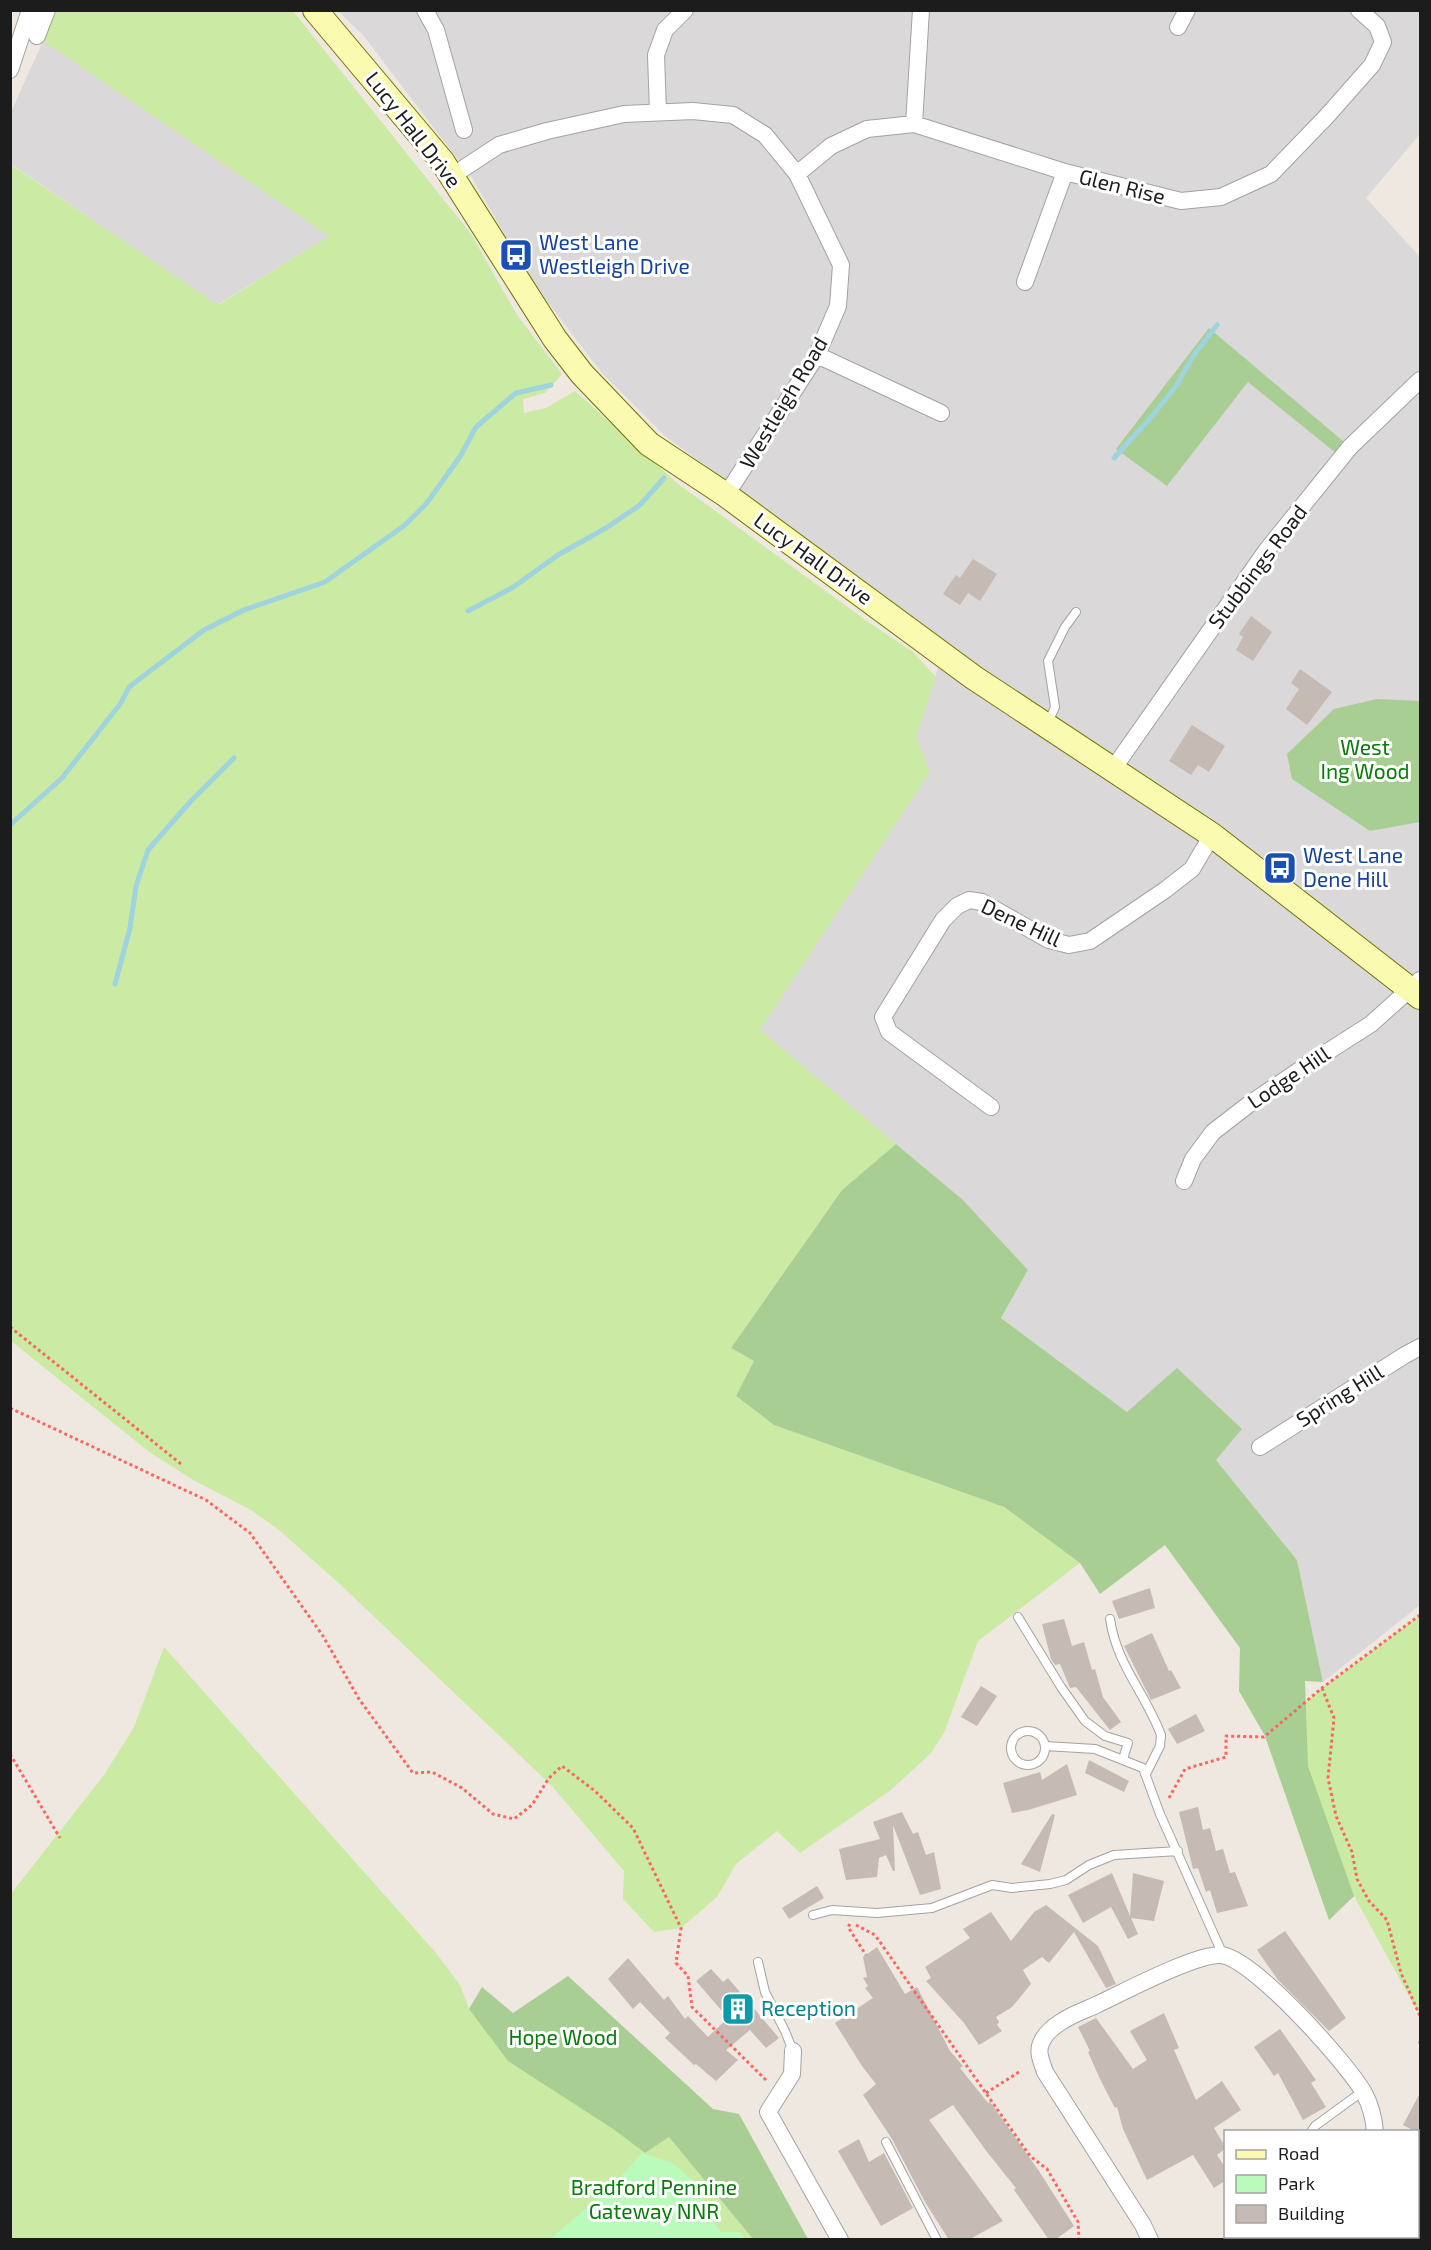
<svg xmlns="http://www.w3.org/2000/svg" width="1431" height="2250" viewBox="0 0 1431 2250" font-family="'Exo 2',sans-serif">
  <rect width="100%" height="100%" fill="#eee8e1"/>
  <!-- residential -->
  <path fill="#dad8d8" d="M338,11H1420V134L1366,198L1420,257V1605L1323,1682L1297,1560L1216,1460L1241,1429L1127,1412L1001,1318L1028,1270L963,1200L760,1030L930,772L916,737L946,643L665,436L602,373L533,283L472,178L363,35Z
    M43,41L329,236L217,305L11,164V112Z"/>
  <!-- grass -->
  <path fill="#cbeaa4" d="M53,11H293L471,234L517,315L562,374L545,393L523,399L524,413L546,408L575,391L677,483L871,624L913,652L936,677L916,737L930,772L760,1030L896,1144L842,1190L731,1348L754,1361L736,1396L774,1425L1004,1507L1080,1563L978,1641L944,1733L931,1753L891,1790L800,1853L777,1831L736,1864L717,1897L681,1928L654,1932L623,1899L624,1871L552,1786L343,1587L279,1530L251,1510L193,1480L148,1451L11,1341L10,164L218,305L329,236L43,41Z
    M1420,1615V2016L1354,1896L1329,1920L1265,1736L1322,1688Z
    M164,1647L436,1953L460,1985L469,2009L613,2129L645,2153L669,2137L753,2239H11L10,1895L104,1775L134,1727Z"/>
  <!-- forest -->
  <path fill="#a9ce94" d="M1209,328L1350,447L1342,458L1248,382L1167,486L1116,449Z
    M1377,699L1420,701V822L1370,831L1292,779L1287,754L1334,709Z
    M896,1144L963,1200L1028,1270L1001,1318L1127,1412L1177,1368L1242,1429L1216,1460L1297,1560L1323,1682L1305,1681L1308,1766L1354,1896L1329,1920L1265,1736L1239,1691L1240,1648L1165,1545L1100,1594L1080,1563L1004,1507L774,1425L736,1396L754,1361L731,1348L842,1190Z
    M568,1976L713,2109L739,2114L808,2239H753L669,2137L645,2153L613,2129L508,2061L469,2009L482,1987L513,2013Z"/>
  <!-- park -->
  <path fill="#bafbbb" d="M642,2153L672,2163L707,2192L700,2204L721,2232H740L745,2239H550L608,2190Z"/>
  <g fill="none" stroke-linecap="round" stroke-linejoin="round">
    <!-- stream -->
    <path stroke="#9fd3dd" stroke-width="5" d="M1114,458L1153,415L1176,386L1194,355L1217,325
      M468,611L512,588L558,555L606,528L640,505L664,478
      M10,825L62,778L121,703L129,687L204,630L244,610L325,582L405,525L426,504L442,482L461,455L476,427L516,393L551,385
      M115,984L130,928L136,886L148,850L191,801L234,758"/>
  </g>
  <!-- building -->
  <path fill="#c5bab4" d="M973,559L997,574L980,601L968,593L960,605L943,594L956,575L960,578Z
    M1251,616L1272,632L1253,661L1236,650L1243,637L1239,634Z
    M1300,669L1332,692L1307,725L1286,709L1299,689L1291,683Z
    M1192,725L1225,746L1209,772L1198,765L1191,775L1169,761Z
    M1150,1588L1155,1608L1119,1619L1112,1601Z
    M1064,1619L1072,1646L1084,1642L1092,1670L1095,1669L1103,1697L1121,1722L1110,1730L1076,1687L1070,1688L1060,1664L1055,1665L1051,1659L1042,1624Z
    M1152,1633L1169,1671L1171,1670L1181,1688L1151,1700L1124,1646Z
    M981,1686L997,1696L977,1726L961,1717Z
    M1196,1714L1205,1731L1177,1744L1168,1729Z
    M1089,1760L1129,1781L1124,1792L1085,1773Z
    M1067,1764L1077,1795L1028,1810L1012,1813L1003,1783L1040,1772L1042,1780Z
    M1198,1807L1203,1830L1210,1828L1216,1851L1223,1849L1230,1873L1235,1872L1248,1906L1217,1913L1210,1890L1206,1892L1198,1868L1193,1869L1179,1812Z
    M902,1812L913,1834L918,1832L926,1855L934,1852L941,1889L920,1895L893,1825L895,1871H893L886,1855L879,1858L877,1877L846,1880L839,1849L880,1839L873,1822Z
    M1052,1814L1055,1815L1040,1872L1021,1864Z
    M1112,1873L1130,1916L1133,1873L1164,1881L1154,1921L1131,1918L1138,1934L1128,1939L1111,1907L1083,1923L1068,1895Z
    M817,1886L824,1898L789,1919L782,1908Z
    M1046,1905L1098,1946L1116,1984L1106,1988L1074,1932L1049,1963L1042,1957L1023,1970L1031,1984L1012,2007L996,2017L999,2022L997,2025L1002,2031L979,2045L964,2023L926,1981L931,1978L925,1967L970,1938L963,1929L991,1912L1011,1941L1034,1912Z
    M1285,1931L1346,2018L1329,2031L1278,1980L1257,1950Z
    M877,1947L905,1994L917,1987L950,2051L963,2066L960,2068L988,2103L990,2102L1039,2171L1074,2226L1055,2240H1049L1045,2234L1014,2190L1016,2188L987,2152L953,2105L929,2120L1003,2221L968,2240H949L925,2202L892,2139L863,2095L876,2084L862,2066L835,2023L873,1998L865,1988L868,1986L863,1978L867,1977L863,1957Z
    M628,1958L664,2000L668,1996L685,2019L688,2016L708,2037L728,2018L696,1981L711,1969L723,1982L728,1978L779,2038L766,2048L750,2030L726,2050L738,2060L716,2081L696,2064L694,2065L665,2038L670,2033L640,2002L633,2009L608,1979Z
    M1164,2013L1179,2048L1174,2050L1196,2100L1222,2081L1241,2110L1214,2128L1226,2148L1217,2155L1226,2169V2180L1214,2188L1193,2155L1147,2180L1123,2129L1117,2107L1115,2108L1100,2079L1088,2052L1090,2051L1078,2027L1096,2018L1133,2069L1147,2060L1130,2031Z
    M1280,2029L1316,2080L1311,2083L1326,2107L1303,2120L1278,2073L1274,2076L1254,2047Z
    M1420,2093V2134L1403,2125Z
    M859,2139L869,2162L884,2153L913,2208L881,2226L838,2151Z"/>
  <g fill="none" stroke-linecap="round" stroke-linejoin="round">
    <!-- lane casing -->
    <g stroke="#a3a3a3" stroke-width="10">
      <path id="lane" d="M1048,723L1055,707L1048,661L1065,627L1076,612
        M1018,1617L1061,1687L1085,1721L1105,1736L1128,1743L1123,1759
        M1110,1619C1117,1666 1145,1692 1161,1735L1160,1746L1146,1774
        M1011 1748a17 17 0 1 1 34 0a17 17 0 1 1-34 0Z
        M1045,1746L1095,1749L1143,1768L1160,1814L1223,1955
        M813,1915L832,1910L877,1913L932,1908L992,1885L1012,1888L1050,1884L1066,1880L1089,1865L1114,1855L1178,1851
        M758,1962L765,1992L785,2031L793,2051
        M1311,2132L1315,2126L1363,2091
        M886,2142L937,2240"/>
    </g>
    <!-- street casing -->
    <g stroke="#a3a3a3" stroke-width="18">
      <path id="street" d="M425,10L436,30L464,130
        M1178,27L1187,10
        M37,36L47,10
        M10,70L30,10
        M658,112L656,55L665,30L685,10
        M914,124L921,10
        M797,174L831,146L867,129L914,124L1065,172L1181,201L1221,197L1271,174L1327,116L1372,65L1383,42L1377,26L1359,10
        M452,176L499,145L547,131L624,114L693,111L733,115L765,135L797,174L841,265L838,306L817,355L726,495
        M1025,282L1065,172
        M817,355L941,413
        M1113,769L1266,551L1350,447L1420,380
        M991,1107L889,1032L883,1017L943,920L957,906L969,900L982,902L1049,940L1069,945L1090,941L1165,890L1192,869L1212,835
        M1184,1181L1193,1159L1213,1132L1248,1105L1310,1063L1371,1024L1420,980
        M1260,1447L1405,1355L1420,1347
        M793,2051L792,2074L768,2112L840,2240
        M1150,2240L1143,2225L1045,2072C1042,2062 1036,2052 1042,2041C1045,2034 1054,2026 1061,2022C1072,2014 1086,2010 1098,2004C1124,1992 1195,1954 1221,1955C1253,1958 1347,2063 1364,2093C1371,2106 1374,2117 1375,2132
        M1381,2240V2236"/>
    </g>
    <!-- secondary casing -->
    <g stroke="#6f7302" stroke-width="26">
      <path id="secondary" d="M315,10L442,161L555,339L582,374L649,444L726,495L973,677L1212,835L1420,997"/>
    </g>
    <!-- path -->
    <path stroke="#fe6761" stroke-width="3" stroke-dasharray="3 3" stroke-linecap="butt" d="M10,1327L181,1464
      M10,1408L206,1500L250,1533L323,1636L359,1699L413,1773L432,1772L462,1788L493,1814L514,1819L532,1805L549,1778L562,1766L595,1791L633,1828L681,1928L676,1963L688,1976L692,2007L768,2082
      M1322,1688L1334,1718L1328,1778L1336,1816L1352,1852L1357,1879L1369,1901L1387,1920L1401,1973L1420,2016
      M10,1754L60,1838
      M1169,1798L1185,1769L1226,1757V1736L1264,1737L1322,1688L1420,1615
      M850,1924L848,1927L866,1955
      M856,1925L875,1935L1030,2156L1047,2169L1078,2222L1079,2240
      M1420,2041V2046
      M986,2093L1019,2072"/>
    <!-- lane -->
    <use href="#lane" stroke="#fff" stroke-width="8"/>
    <!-- street -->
    <use href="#street" stroke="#fff" stroke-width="16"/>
    <!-- secondary -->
    <use href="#secondary" stroke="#fbfab1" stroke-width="24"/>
  </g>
  <!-- icons -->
  <defs>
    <g id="bus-square" transform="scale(1.725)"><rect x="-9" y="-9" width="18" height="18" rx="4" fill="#1a4fb4" stroke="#fff"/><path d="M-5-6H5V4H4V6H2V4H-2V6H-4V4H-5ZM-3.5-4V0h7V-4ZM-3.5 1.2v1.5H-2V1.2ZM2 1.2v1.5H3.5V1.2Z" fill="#fff"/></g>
    <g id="building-square" transform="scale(1.725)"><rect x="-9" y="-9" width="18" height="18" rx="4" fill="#0f9aa8" stroke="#fff"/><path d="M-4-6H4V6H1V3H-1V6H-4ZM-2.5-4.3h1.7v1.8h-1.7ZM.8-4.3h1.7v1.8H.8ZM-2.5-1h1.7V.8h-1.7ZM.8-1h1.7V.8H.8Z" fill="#fff"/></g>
  </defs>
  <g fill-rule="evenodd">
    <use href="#bus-square" x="516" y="255"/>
    <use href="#bus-square" x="1280" y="868"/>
    <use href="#building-square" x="738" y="2009"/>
  </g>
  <g text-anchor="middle" stroke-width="6" stroke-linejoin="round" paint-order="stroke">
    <!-- street labels -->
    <g font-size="21" fill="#1c1c1c" stroke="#fff">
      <text transform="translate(413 130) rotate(52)" y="7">Lucy Hall Drive</text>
      <text transform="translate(1122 187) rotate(14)" y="7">Glen Rise</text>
      <text transform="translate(784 403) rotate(-59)" y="7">Westleigh Road</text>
      <text transform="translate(813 559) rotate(36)" y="7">Lucy Hall Drive</text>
      <text transform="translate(1258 567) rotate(-53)" y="7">Stubbings Road</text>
      <text transform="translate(1021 923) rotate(25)" y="7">Dene Hill</text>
      <text transform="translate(1289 1078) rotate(-34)" y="7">Lodge Hill</text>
      <text transform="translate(1340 1396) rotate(-32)" y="7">Spring Hill</text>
    </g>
    <!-- transit labels -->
    <g font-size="21" fill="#164399" stroke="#fff" text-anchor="start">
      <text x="539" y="250">West Lane<tspan x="539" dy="24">Westleigh Drive</tspan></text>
      <text x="1303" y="863">West Lane<tspan x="1303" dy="24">Dene Hill</tspan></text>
    </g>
    <!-- park labels -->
    <g font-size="21" fill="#087b0a" stroke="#fff">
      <text x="1365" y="755">West<tspan x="1365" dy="24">Ing Wood</tspan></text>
      <text x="563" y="2045">Hope Wood</text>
      <text x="654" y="2195">Bradford Pennine<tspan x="654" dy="24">Gateway NNR</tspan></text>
    </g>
    <!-- culture labels -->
    <g font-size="21" fill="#0d838f" stroke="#fff" text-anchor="start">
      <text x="761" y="2016">Reception</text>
    </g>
  </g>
  <!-- border -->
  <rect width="1431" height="2250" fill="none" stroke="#1c1c1c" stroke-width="24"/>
  <!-- legend -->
  <rect x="1224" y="2130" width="195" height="108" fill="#ffffff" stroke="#a4a4a4" stroke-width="1.5"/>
  <rect x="1236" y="2150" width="30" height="9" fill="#fbfab1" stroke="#a4a4a4" stroke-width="1.5"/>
  <text x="1278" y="2160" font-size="18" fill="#1c1c1c">Road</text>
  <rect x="1236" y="2175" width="30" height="18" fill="#bafbbb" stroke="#a4a4a4" stroke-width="1.5"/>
  <text x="1278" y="2190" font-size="18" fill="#1c1c1c">Park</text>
  <rect x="1236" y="2205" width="30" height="18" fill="#c5bab4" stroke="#a4a4a4" stroke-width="1.5"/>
  <text x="1278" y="2220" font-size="18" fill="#1c1c1c">Building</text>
</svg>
